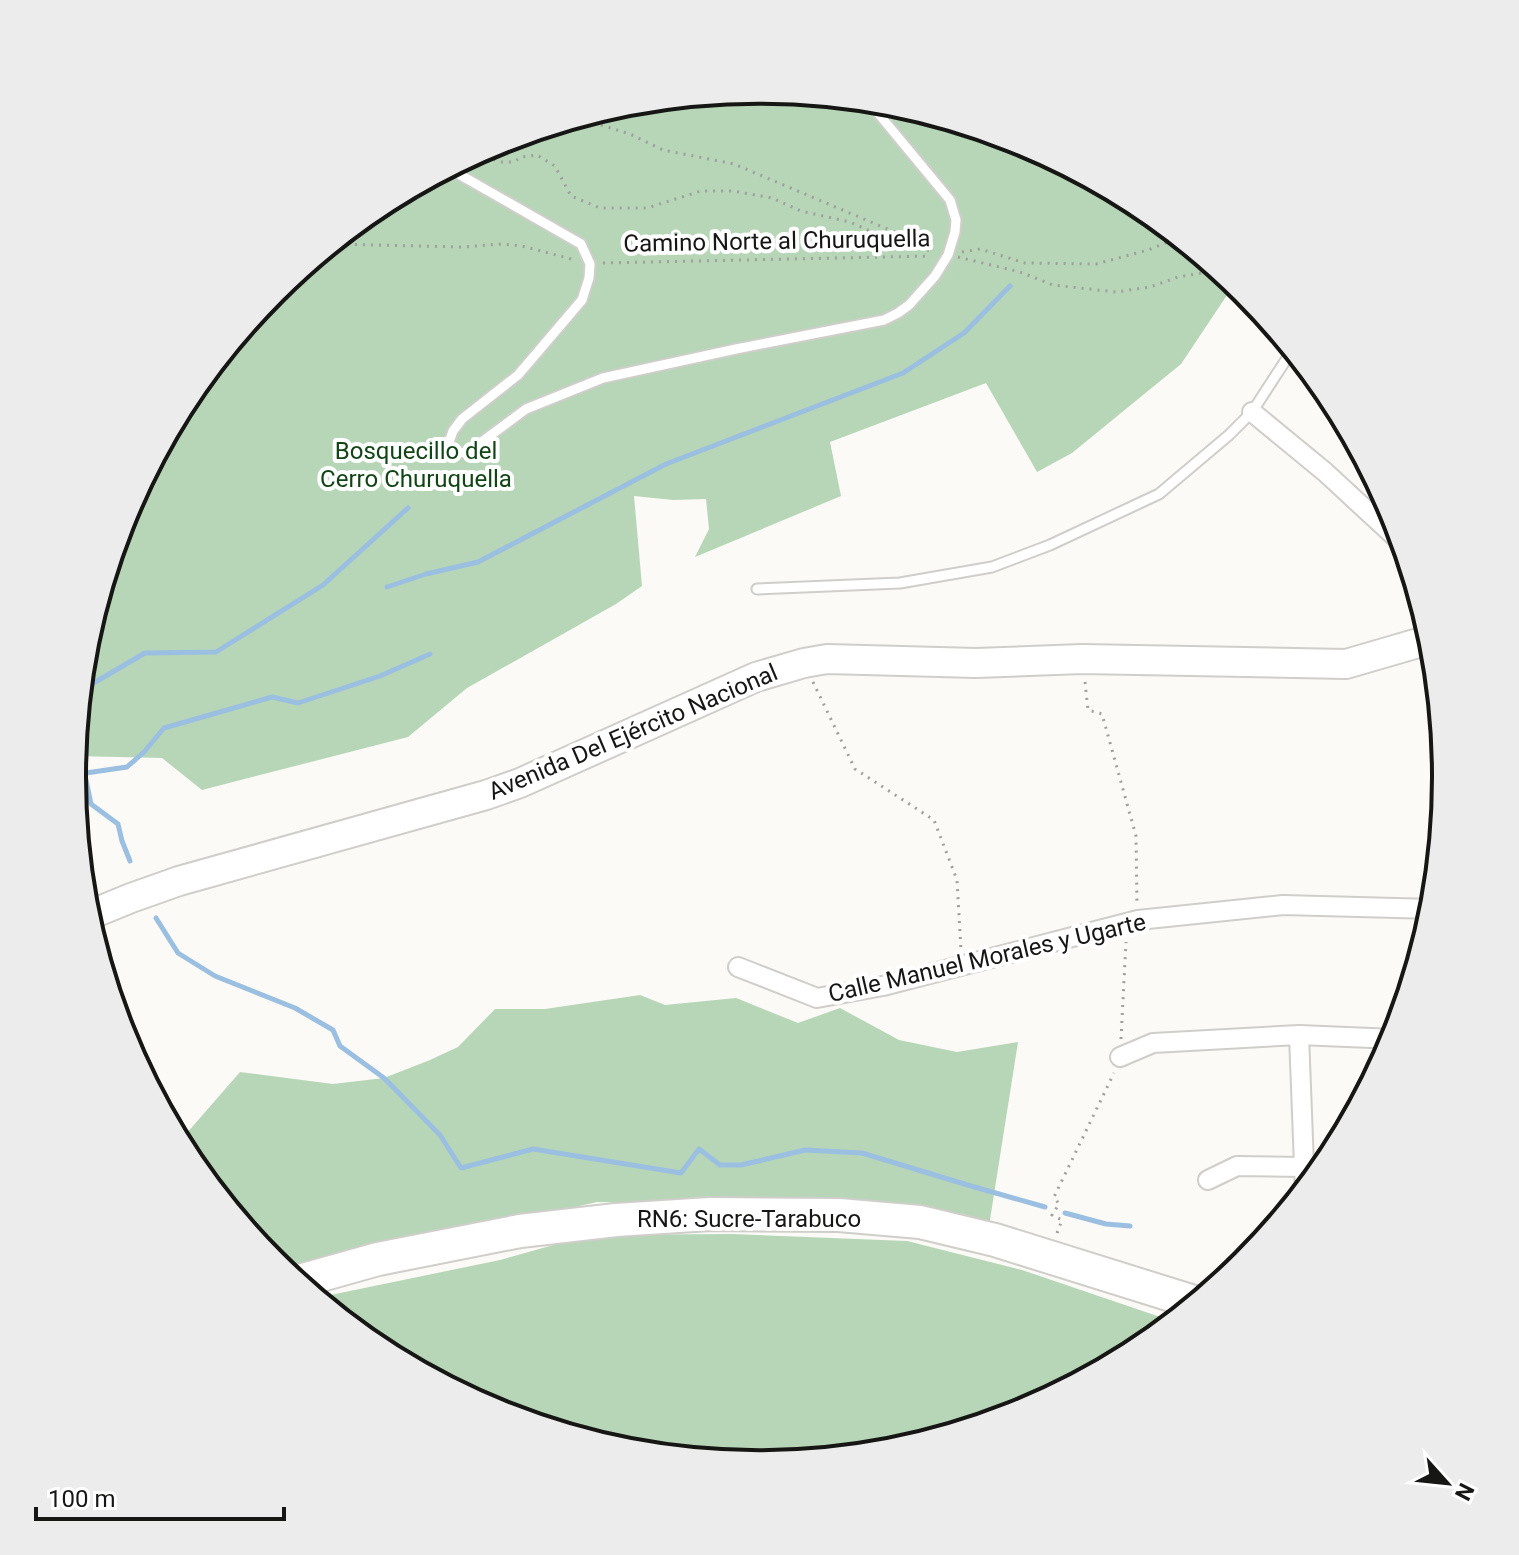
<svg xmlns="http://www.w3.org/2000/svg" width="1519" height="1555" viewBox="0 0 1519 1555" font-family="Roboto,sans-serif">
  <rect width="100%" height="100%" fill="#fbfaf6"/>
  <!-- green -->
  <path fill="#b7d6b7" d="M760,90L894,103L1023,143L1142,206L1235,283L1181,364L1072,453L1037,472L986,383L830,442L841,496L695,557L709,529L706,499L673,500L634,496L642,586L616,604L467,688L408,737L202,790L162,758L74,756L85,643L125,514L188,395L274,291L378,206L497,142L626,103Z
    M640,995L665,1005L736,998L798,1023L840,1008L899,1040L957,1052L1018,1042L989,1226L725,1204L597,1202L285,1273L273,1263L188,1159L179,1142L240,1072L333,1084L384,1078L430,1060L458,1047L495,1009H545Z
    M732,1234L907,1241L1022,1270L1175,1322L1141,1349L1022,1413L893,1452L759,1465L625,1452L496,1412L377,1349L316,1298L500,1260L589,1235Z"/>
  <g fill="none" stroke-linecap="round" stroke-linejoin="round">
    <!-- stream -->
    <path stroke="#9bbfe1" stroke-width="5" d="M387,587L426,574L478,562L666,464L903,373L964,333L1010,286
      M80,691L145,653L216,652L323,585L408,508
      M76,732L91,804L118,824L122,841L130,861
      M86,773L127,767L144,752L164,728L272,697L298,703L380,676L430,654
      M156,918L178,953L215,976L295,1008L333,1030L340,1046L384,1078L440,1135L461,1168L533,1149L681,1173L699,1149L720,1165H741L805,1150L862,1153L971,1186L1045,1207
      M1065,1213L1106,1224L1130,1226"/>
    <!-- lane casing -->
    <g stroke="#cfceca" stroke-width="13">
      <path id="lane" d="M448,168L581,244L590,264L589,278L582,300L518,375L462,419L453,431L448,445L453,453L468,452L526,409L603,378L736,349L884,320L898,313L909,305L935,276L948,255L955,232L956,220L950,200L868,101
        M757,589L900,583L992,567L1050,545L1159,494L1229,435L1252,412L1293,349"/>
    </g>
    <!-- street casing -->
    <g stroke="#cfceca" stroke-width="22">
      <path id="street" d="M1252,412L1325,472L1404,545
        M738,967L817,998L883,986L1138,920L1283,905L1434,909
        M1299,1035L1305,1192
        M1120,1057L1153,1043L1299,1035L1395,1039
        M1208,1180L1237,1166L1303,1167"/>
    </g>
    <!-- primary casing -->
    <g stroke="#cfceca" stroke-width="32">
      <path id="primary" d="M87,916L131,898L179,881L486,795L520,783L756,677L804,663L827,659L976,663L1082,659L1346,664L1432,639"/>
    </g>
    <!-- highway casing -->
    <g stroke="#cfceca" stroke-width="36">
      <path id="highway" d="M296,1282L378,1259L520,1231L616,1220L710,1214L839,1215L920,1222L995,1240L1197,1303"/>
    </g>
    <!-- path -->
    <path stroke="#9f9f9c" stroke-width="3" stroke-dasharray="2 6" stroke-linecap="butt" d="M578,118L630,134L663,150L734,164L937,250
      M480,151L498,162H514L521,157L537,155L555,166L571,196L600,208H647L701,191H733L772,198L801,211L850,222L895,242L935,252
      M331,244L463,247L501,244L522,246L575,260
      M962,252L980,249L1025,263L1096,264L1148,250L1180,237
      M958,257L1020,272L1053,285L1116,292L1150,287L1178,277L1219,270
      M603,263L931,256
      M813,682L855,769L934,820L957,880L961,950
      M1085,682L1088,710L1102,714L1136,836L1137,904
      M1121,1039L1126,942
      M1057,1233L1062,1220L1052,1215L1059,1204L1054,1197L1114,1073"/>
    <!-- lane -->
    <use href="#lane" stroke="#fff" stroke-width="9"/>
    <!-- street -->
    <use href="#street" stroke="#fff" stroke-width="18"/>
    <!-- primary -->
    <use href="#primary" stroke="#fff" stroke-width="28"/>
    <!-- highway -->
    <use href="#highway" stroke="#fff" stroke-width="32"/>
  </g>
  <g text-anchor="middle" stroke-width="8" stroke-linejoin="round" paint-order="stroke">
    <!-- street labels -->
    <g font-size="24" fill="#161615" stroke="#fff">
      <text transform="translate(777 241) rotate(-1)" y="8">Camino Norte al Churuquella</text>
      <text transform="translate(633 732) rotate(-23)" y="8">Avenida Del Ejército Nacional</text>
      <text transform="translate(987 958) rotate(-13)" y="8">Calle Manuel Morales y Ugarte</text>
      <text x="749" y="1227">RN6: Sucre-Tarabuco</text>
    </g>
    <!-- park labels -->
    <g font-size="24" fill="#124516" stroke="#fff">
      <text x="416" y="459">Bosquecillo del<tspan x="416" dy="28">Cerro Churuquella</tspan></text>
    </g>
  </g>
  <!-- crop -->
  <path d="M0 0H1519V1555H0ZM86 777a673 673 0 1 1 1346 0a673 673 0 1 1-1346 0Z" fill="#ececec" fill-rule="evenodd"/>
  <path fill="none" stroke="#161615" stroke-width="4" d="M86 777a673 673 0 1 1 1346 0a673 673 0 1 1-1346 0Z"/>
  <!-- north arrow -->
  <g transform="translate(1447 1483) rotate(117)" stroke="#ffffff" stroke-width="6" paint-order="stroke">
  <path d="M0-6L14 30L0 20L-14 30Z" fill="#161615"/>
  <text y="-12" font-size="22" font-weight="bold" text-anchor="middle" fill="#161615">N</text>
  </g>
  <!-- scale -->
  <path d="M36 1507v12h248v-12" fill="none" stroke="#161615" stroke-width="4"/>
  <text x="48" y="1507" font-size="24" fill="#161615" stroke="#ffffff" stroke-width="6" paint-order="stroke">100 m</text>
</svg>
